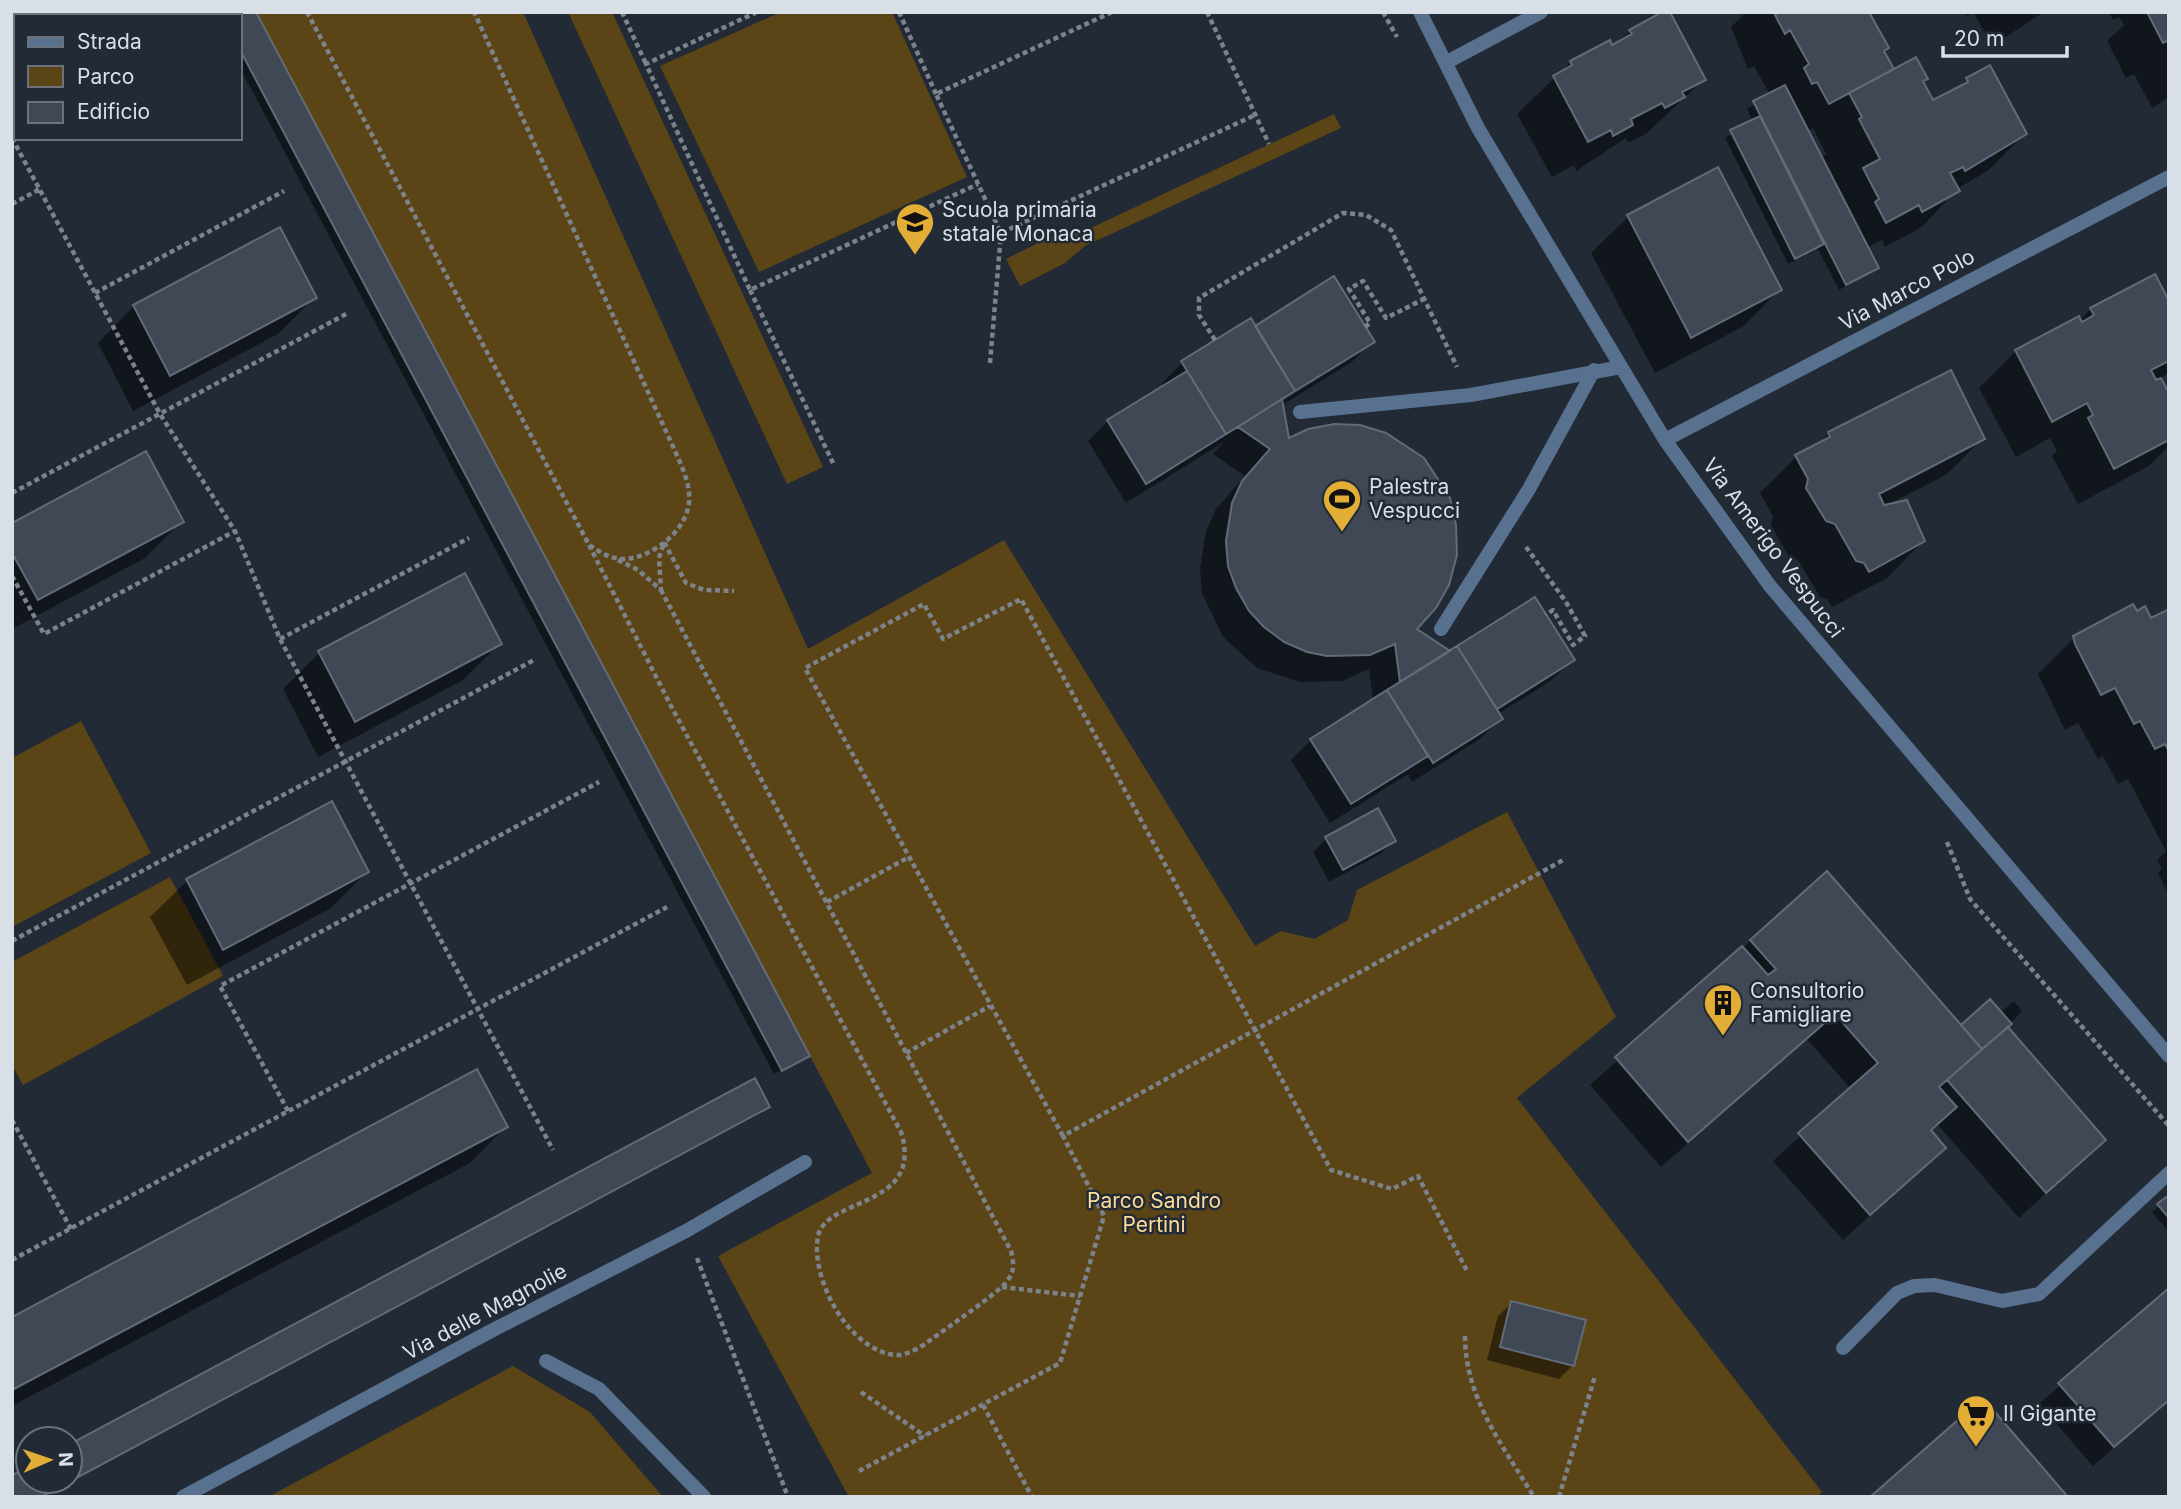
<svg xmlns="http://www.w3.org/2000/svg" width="2181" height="1509" viewBox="0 0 2181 1509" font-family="Inter,sans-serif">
  <rect width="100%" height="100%" fill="#212a35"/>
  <!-- green -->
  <path fill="#5b4516" d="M256,12H523L808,649L1004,540L1255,946L1281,931L1314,939L1348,920L1357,890L1507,812L1616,1017L1517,1098L1822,1492L1817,1497H849L718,1256L872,1173Z
    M568,12H612L823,467L787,484Z
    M781,12H892L967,177L759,272L660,66Z
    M1334,114L1341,128L1085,246L1065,263L1020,286L1006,259L1052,236L1080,233Z
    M81,721L151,853L12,927V758Z
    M170,877L223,976L23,1085L12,1065V962Z
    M513,1366L590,1412L663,1497H268Z"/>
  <!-- shadow -->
  <path fill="#0007" fill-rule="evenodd" d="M12,12H44L37,16H16V27L12,29Z
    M210,12H254L808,1056L803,1061V1058L774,1074L240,68V16H212Z
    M1746,12H1862L1894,71L1926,78L1922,82L1933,103L1956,90L1967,79L2025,133L1989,170L1957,189L1922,227L1885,247L1882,240L1867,248L1877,268L1839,290L1818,249L1788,264L1725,138L1753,121L1747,109L1770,95L1754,66L1748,69L1731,27ZM1813,128L1826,154L1821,159L1807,131Z
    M1964,12H2044L1992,46L1974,13L1966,16Z
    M2109,12H2169V97L2152,108L2134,74L2126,78L2107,41L2124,25L2119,17L2113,20Z
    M1630,31L1704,79L1646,134L1628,143L1626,138L1576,171L1574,165L1552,177L1517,114L1571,62L1611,47Z
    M1717,169L1780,289L1744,326L1655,373L1591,253L1628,217Z
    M315,297L278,334L133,411L98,343L134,306Z
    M2169,305V371L2160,380L2169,397V446L2149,466L2078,504L2052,456L2057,451L2050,438L2016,457L1979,388L2016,351L2079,321L2091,309Z
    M1250,321L1254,328L1372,341L1352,362L1282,405L1287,440L1422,459L1438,479L1448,498L1414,629L1450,653L1534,600L1572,660L1552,680L1498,714L1500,719L1480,739L1412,782L1408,774L1330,823L1291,760L1311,740L1373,701L1369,669L1342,681L1300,682L1257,668L1223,637L1202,593L1200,569L1206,531L1216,509L1245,476L1213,454L1224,442L1126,503L1088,441L1108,421L1164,387L1162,383L1182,363ZM1356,351L1358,354L1281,402V398Z
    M1829,433L1982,439L1946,475L1889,504L1923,541L1887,578L1832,607L1827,599L1820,597L1798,560L1789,557L1771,525L1773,516L1760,493L1796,457L1817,446Z
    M181,522L145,558L12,629V525Z
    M2169,611V895L2158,873L2162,869L2157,860L2166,851L2128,779L2118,784L2103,756L2098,759L2078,723L2065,730L2038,674L2074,638L2136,613L2151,621Z
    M500,643L463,680L318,757L283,689L319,653Z
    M332,803L367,872L331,908L187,985L150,917L187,881Z
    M1327,838L1394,841L1380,854L1329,882L1313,852Z
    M1751,941L1961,1027L2000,1013L2014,1001L2022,1011L2006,1028L2104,1140L2019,1218L1938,1125L1930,1132L1944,1148L1843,1240L1773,1161L1851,1089L1807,1039L1661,1167L1590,1085Z
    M768,1107L761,1113L43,1497H12L28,1469V1481H70V1446Z
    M506,1126L470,1163L12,1406V1319Z
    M2169,1197V1232L2152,1212Z
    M2169,1290V1400L2093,1466L2039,1404Z
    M1512,1303L1573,1365L1559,1379L1487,1360L1498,1316Z"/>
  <!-- building -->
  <path fill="#3f4854" stroke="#616c78" stroke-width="2" d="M220,12H256L810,1056L782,1071L240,50V16H222Z
    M1662,12H1670L1706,80L1682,92L1685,97L1665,108L1662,103L1631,119L1633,125L1613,136L1611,130L1588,142L1553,76L1572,65L1570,61L1610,40L1612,45L1632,34L1629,30Z
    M1778,12H1869L1889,48L1884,51L1894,69L1829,104L1817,82L1812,84L1804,68L1809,64L1790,30L1785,34L1775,15Z
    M2147,12H2169V40L2163,43Z
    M1916,57L1928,79L1923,81L1933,100L1968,82L1966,78L1990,65L2027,134L1965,171L1963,167L1950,173L1960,191L1922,212L1919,205L1886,223L1875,202L1879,199L1863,168L1880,159L1859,119L1862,117L1849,93Z
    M1785,85L1879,268L1846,285L1753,101Z
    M1760,116L1824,244L1795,259L1730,130Z
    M1718,167L1782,290L1691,338L1627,215Z
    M280,227L317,298L170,376L133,305Z
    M2155,274L2169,301V361L2151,370L2156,380L2161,378L2169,393V440L2114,469L2088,418L2093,415L2087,403L2052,422L2015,350L2079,316L2082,322L2094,315L2090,308Z
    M1334,276L1375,342L1295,391L1255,326Z
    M1251,318L1295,391L1226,434L1181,361Z
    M1951,370L1985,439L1879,494L1884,505L1907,500L1925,541L1869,572L1864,563L1856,561L1835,524L1826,521L1806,488L1808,479L1795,455L1830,437L1828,432Z
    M1187,371L1226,434L1146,484L1107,420Z
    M1282,399L1289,438L1308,429L1334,424L1360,425L1386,433L1424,458L1450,498L1456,525L1457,555L1449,585L1436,608L1417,629L1450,651L1400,682L1395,644L1370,655L1327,656L1307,652L1284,642L1264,627L1249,611L1236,588L1228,566L1226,541L1232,503L1242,481L1270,449L1238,427Z
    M146,451L184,522L38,600L12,553V523Z
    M465,573L502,644L355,722L318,651Z
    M1535,597L1575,660L1497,709L1457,646Z
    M2133,604L2137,611L2145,606L2151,618L2169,609V751L2165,744L2155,749L2140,721L2134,724L2115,688L2101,695L2075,644L2073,636Z
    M1457,646L1503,719L1433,763L1387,690Z
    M1387,690L1428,756L1351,804L1310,739Z
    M332,801L369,872L223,950L186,879Z
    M1378,808L1396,841L1343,870L1325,837Z
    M1827,871L1982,1049L1939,1087L1957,1107L1931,1130L1946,1148L1870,1215L1798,1133L1878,1063L1835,1014L1688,1142L1615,1057L1742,946L1768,975L1776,969L1750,940Z
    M1990,999L2012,1024L1982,1049L1961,1025Z
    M2008,1027L2106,1140L2046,1193L1947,1080Z
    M477,1069L508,1127L12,1390V1317Z
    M755,1078L770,1107L41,1497H12V1475L28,1467V1481H70V1444Z
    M2169,1195V1218L2157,1204Z
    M2169,1288V1400L2114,1447L2058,1383Z
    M1511,1301L1586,1320L1574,1366L1500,1347Z
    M1983,1398L2068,1497H1870Z"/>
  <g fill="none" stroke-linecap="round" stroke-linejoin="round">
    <!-- path -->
    <path stroke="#7c838c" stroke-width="4.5" stroke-dasharray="5 3.5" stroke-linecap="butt" d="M307,12L589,545C600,552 610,559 624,559C652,558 686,531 689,503C691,485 682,467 675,451L474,12
      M622,12L646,64
      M757,12L646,64L750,290L978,184
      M899,12L936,94
      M1112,12L936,94L1001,233L1255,115
      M1207,12L1269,144
      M1383,12L1397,37
      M69,16L75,12
      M12,46L16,44
      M12,138L160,414L235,531L280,639L553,1150
      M12,204L40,189
      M750,290L833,463
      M95,293L284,191
      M1365,327L1370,323L1349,289L1363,281L1386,318L1424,299
      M1215,340L1199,315V298L1343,213L1366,215L1391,230L1457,367
      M990,363L1001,233
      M12,493L348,313
      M589,545L671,706L901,1132C925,1208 826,1197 818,1236C810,1279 849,1351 896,1355C906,1356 921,1347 929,1341C954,1323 979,1306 1002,1287C1014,1274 1015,1268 1011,1251L661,590
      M1526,547L1566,602L1585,636L1573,645L1553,610L1546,615
      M618,560L638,570L661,590L659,558L664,542L686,583L704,590L734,591
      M12,576L44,634L235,531
      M280,639L469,538
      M1947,842L1970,899L2169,1126
      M827,902L909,857
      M12,941L534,660
      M906,1053L990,1006
      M288,1111L220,986L599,782
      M12,1120L71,1229
      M1063,1136L805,668L924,604L943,639L1021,599L1331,1170L1392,1189L1418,1176L1467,1271
      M697,1258L788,1497
      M12,1260L667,907
      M1002,1287L1080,1296
      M1465,1336C1465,1398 1503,1446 1534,1497
      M861,1392L925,1436
      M983,1405L1032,1497
      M859,1471L1060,1363L1104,1216L1063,1136L1565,859
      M1559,1497L1595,1376"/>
    <!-- service -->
    <path stroke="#58718e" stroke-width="14" d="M1300,412L1471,395L1621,367
      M1441,629L1529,489L1594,370
      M1843,1348L1897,1293L1914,1286L1935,1285L2002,1301L2039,1294L2169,1173
      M183,1497L491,1331L686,1231L805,1162"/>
    <!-- pedestrian -->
    <path stroke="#58718e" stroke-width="14" d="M546,1361L599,1389L704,1497"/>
    <!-- minor -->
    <path stroke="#58718e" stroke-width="14" d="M1420,12L1478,128L1665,440L1770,586L2169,1056
      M1447,62L1541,12
      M1665,440L2169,177"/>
  </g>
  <!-- icons -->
  <defs>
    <g id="school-pin" transform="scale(2.0125)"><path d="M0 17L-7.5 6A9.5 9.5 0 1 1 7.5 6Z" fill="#e3ae35" stroke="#212a35"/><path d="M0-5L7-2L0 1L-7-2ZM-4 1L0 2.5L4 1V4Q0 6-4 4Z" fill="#111"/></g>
    <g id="stadium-pin" transform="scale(2.0125)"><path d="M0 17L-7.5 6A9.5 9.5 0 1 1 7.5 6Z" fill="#e3ae35" stroke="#212a35"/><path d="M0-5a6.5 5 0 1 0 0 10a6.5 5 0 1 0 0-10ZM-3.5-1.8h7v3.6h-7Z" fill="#111"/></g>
    <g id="building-pin" transform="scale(2.0125)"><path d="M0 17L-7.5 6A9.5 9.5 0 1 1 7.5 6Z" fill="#e3ae35" stroke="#212a35"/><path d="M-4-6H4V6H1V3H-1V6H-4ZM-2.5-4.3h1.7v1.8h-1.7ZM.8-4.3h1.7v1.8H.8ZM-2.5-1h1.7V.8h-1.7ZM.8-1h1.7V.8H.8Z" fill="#111"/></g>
    <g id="supermarket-pin" transform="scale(2.0125)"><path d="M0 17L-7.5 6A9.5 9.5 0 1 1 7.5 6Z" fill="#e3ae35" stroke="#212a35"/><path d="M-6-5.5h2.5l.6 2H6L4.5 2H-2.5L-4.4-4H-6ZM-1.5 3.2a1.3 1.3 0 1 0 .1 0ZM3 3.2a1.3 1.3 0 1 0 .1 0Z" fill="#111"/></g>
  </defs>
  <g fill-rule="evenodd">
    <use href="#school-pin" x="915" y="222"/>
    <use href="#stadium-pin" x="1342" y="499"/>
    <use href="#building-pin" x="1723" y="1003"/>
    <use href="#supermarket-pin" x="1976" y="1414"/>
  </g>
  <g text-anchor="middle" stroke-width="5" stroke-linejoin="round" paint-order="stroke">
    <!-- poi labels -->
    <g font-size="21" fill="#d9dfe6" stroke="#212a35" text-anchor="start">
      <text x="942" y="217">Scuola primaria<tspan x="942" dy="24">statale Monaca</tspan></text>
      <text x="1369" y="494">Palestra<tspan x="1369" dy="24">Vespucci</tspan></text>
      <text x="1750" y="998">Consultorio<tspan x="1750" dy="24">Famigliare</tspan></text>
      <text x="2003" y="1421">Il Gigante</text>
    </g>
    <!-- street labels -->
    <g font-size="21" fill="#d9dfe6" stroke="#212a35">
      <text transform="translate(1907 290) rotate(-28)" y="7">Via Marco Polo</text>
      <text transform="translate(1773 548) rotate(53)" y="7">Via Amerigo Vespucci</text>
      <text transform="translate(485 1312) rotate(-28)" y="7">Via delle Magnolie</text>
    </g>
    <!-- park labels -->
    <g font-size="21" fill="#fddb99" stroke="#212a35">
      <text x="1154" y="1208">Parco Sandro<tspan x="1154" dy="24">Pertini</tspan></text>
    </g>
  </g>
  <!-- border -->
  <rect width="2181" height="1509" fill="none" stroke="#d9dfe6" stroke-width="28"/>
  <!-- legend -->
  <rect x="14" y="14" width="228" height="126" fill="#212a35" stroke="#6b727c" stroke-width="2"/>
  <rect x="28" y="37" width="35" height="10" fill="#58718e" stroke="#6b727c" stroke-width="2"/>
  <text x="77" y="49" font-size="21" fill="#d9dfe6">Strada</text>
  <rect x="28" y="66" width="35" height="21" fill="#5b4516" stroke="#6b727c" stroke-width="2"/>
  <text x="77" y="84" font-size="21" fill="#d9dfe6">Parco</text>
  <rect x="28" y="102" width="35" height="21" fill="#3f4854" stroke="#6b727c" stroke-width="2"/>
  <text x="77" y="119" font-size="21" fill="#d9dfe6">Edificio</text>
  <!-- north arrow -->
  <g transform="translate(49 1460) rotate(88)"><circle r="33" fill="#212a35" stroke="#6b727c" stroke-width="2"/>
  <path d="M0-5L12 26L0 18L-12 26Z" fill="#e3ae35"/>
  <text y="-10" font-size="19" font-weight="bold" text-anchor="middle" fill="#d9dfe6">N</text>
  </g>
  <!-- scale -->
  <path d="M1943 46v10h124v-10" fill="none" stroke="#d9dfe6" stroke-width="3.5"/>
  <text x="1954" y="46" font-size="21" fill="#d9dfe6" stroke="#212a35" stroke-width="5" paint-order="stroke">20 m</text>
</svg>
